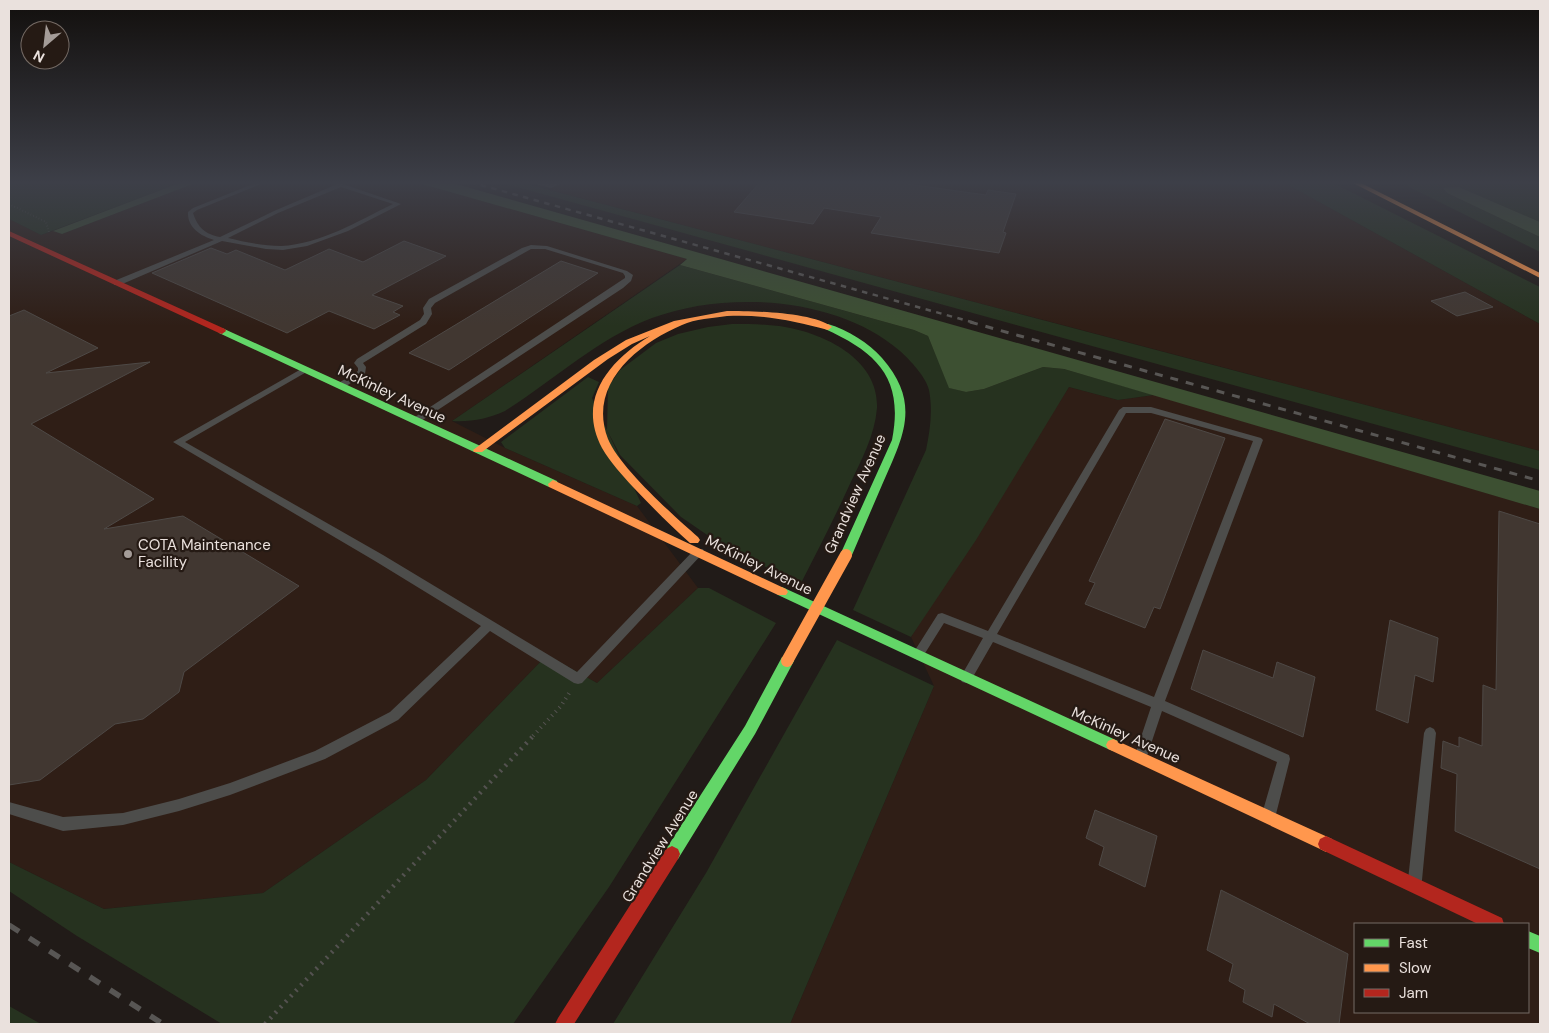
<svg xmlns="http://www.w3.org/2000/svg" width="1549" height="1033" viewBox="0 0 1549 1033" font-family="'DM Sans',sans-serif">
  <rect width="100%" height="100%" fill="#211b18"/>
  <!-- built -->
  <path fill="#2f1e16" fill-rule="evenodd" d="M198,182H415L687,259L452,421L505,448L637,506L698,588L597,683L547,655L426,780L263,893L104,909L9,862V219L41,235L53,231L62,234Z
    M561,182H1283L1540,324V451L550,190Z
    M1069,387L1118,400L1154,395L1540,509V1024H790L934,686L911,637ZM1355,924H1528V1012H1355Z"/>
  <!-- green -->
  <path fill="#26321f" d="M9,182H182L41,235L9,219Z
    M499,182H519L1540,451V470Z
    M1283,182H1331L1540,287V324Z
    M1399,182H1540V222L1459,187L1447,193L1540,237V252Z
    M680,265L914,330L928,336L950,388L966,392L984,389L1043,367L1064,369L1154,395L1118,400L1069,387L976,540L911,637L853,610L926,450C930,430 933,411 929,390C926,377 910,360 900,351C838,297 727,290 652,318C597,339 554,380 505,411C487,419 472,422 452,421Z
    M732,324C750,324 768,324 785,327C826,334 879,360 877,408C875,435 861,461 849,486C834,519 817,552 800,585L713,539L681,517L620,455L607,430L608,387L620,370L656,343L678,334L708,327Z
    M588,377L599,382L592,398L641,503L637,506L505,448L501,442Z
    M698,588H709L776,623L609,887L513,1024H222L77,936L9,891V862L104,909L263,893L426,780L547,655L597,683Z
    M837,640L934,686L790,1024H613L706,873Z
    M9,1006L41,1024H9Z"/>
  <!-- forest -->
  <path fill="#3d5032" d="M182,182H198L62,234L53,231Z
    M415,182H449L1540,491V509L1064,369L1043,367L984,389L966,392L949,388L928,336L914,330L680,265L687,259Z
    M1459,187L1540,222V237L1447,193L1443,188Z"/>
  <!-- building -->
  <path fill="#413731" stroke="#4e4946" d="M760,182H893L986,195L988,190L1016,194L1003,232L1006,233L999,253L871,233L881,217L824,208L813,224L734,212Z
    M404,241L446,256L372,295L403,306L393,312L400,315L374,329L329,311L287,333L152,273L211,248L227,254L236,250L285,270L329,249L363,262Z
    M561,261L598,273L449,370L409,353Z
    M1465,292L1493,307L1457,316L1431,301Z
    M24,310L98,348L46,373L150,362L31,424L154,499L104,529L183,516L299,586L184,672L179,692L143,719L115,724L40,780L9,785V316Z
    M1165,419L1225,438L1160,609L1154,607L1145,628L1085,604L1095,583L1089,581Z
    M1499,511L1540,524V869L1455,831L1457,774L1441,768L1443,741L1459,747V737L1482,746L1483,685L1496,690Z
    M1390,620L1438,638L1433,682L1415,675L1408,723L1376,710Z
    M1203,650L1273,678L1277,662L1315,677L1303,737L1191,689Z
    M1095,810L1157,836L1145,887L1099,865L1104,847L1086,838Z
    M1221,890L1348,954L1339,1024H1310L1274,1004L1272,1017L1243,1002L1245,990L1229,981L1233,964L1207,950Z"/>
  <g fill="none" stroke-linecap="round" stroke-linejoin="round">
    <!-- path-far2 -->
    <path stroke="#545250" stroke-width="2" stroke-dasharray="0.5 2.5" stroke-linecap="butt" d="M9,204L46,222L49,233"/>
    <!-- path-far1 -->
    <path stroke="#545250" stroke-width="4" stroke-dasharray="1 4.5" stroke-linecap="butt" d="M533,736L561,706L571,690"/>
    <!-- path -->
    <path stroke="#545250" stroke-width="4.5" stroke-dasharray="2 5.5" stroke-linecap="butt" d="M265,1024L535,734"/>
    <!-- lane -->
    <path fill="#4d4d4b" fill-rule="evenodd" d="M258,182H266L197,210L193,213C198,228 205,234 220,237L274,211L335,185L329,182H337L401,204L348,231L307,246L283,250L266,249L222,241L120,285H114V281L214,240C200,236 187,227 188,212L193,208ZM341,187L393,204C358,221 321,244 281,246C263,246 245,242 228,238L278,213Z
      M528,182L551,184L557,182H565L551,188Z
      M531,245L547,246L627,271L633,275L631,281L623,288L418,423H412L411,421L412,419L625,278V276L623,273L545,249H531L435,303L431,308L432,314L426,324L363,363L366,367L365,374L343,388H337V384L358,371V368L354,363L357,359L420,320L424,314L423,308L429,299L522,248Z
      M303,368H309L310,370L185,442L383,555L577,672L695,549H703L704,552L582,683L578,684L574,683L490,631L398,720L325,759L230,795L179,811L123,825L63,831L9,814V802L63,817L123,813L179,799L230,783L315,751L390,712L481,626L375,561L173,442Z
      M1123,407H1151L1261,438L1263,440L1165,701L1289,755L1290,759L1276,814L1274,819L1269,820L1264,819L1262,814L1277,762L1162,711L1146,759L1141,761L1136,759L1135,755L1151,707L993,642L970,682L966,683L962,682L960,678L983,638L944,623L922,658L918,660L914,658L912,655L938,614L942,613L988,631L1119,410ZM1126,413H1151L1253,441L1154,697L997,634Z
      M1430,727L1434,729L1436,733L1422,880L1420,885L1415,887L1410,885L1408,880L1424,733L1426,729Z"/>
    <!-- fast -->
    <path fill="#63d668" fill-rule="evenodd" d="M828,324C848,330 869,343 882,358C922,404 903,437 882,485C872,508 862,532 852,555L850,558H842L840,555L892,440C904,379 878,353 825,329V325Z
      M222,328L557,481L558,484L557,487H549L219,333L218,331Z
      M782,587L1118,741L1120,745L1118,749L1113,751L1108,749L778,595L776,592L778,589Z
      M787,656L792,657L794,661L755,734L678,859L672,862L666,859L664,854L666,849L745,726L782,657Z
      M1528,931L1540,936V953L1528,948Z"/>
    <!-- slow -->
    <path fill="#ff974d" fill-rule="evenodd" d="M1351,182H1359L1540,273V278Z
      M727,311C752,311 813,312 832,327L828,330C794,321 762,314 727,316C713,318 695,319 682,325C637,344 587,385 608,439C620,468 674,516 698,537L700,540L698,543H690C670,525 651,506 633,487C622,475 610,462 602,448C576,399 610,360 650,336L632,344L608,359L482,452H474L473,450L594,360L626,340L674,321Z
      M553,480L786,589L788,592L786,595H778L549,487L548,484Z
      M1113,739L1332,839L1334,844L1332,849L1326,852L1320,849L1108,749L1106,745L1108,741Z"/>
    <!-- jam -->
    <path fill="#b3261e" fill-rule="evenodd" d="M9,231L225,329L226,331L222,334L219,333L9,236Z
      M1326,836L1502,918L1504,924H1478L1320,849L1318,844L1320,839Z
      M672,846L678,849L680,854L678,859L574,1024H555L558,1018L666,849Z"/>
    <!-- rail-far2 -->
    <path stroke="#585654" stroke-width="2.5" stroke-dasharray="5.5 5.5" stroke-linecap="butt" d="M470,182L975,323"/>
    <!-- rail-far1 -->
    <path stroke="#585654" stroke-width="3" stroke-dasharray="8 8" stroke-linecap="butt" d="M970,322L1540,481"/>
    <!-- rail -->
    <path stroke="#585654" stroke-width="5.5" stroke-dasharray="12 12" stroke-linecap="butt" d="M9,925L163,1024"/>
    <!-- slow-bridge -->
    <path stroke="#ff974d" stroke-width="12" d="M787,661L846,555"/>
  </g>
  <!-- sky -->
  <linearGradient id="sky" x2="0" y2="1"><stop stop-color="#120f0d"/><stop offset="0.56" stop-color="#3d3f48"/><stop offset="1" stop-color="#3d3f48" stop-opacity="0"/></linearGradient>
  <rect width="1549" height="326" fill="url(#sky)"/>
  <!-- markers -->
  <circle fill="#a49c98" stroke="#251a14" stroke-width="2" cx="128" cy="554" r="5"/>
  <g text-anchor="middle" stroke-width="4.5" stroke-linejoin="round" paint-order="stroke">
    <!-- street labels -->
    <g font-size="15" fill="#eae1dd" stroke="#251a14">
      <text transform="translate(392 394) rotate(25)" y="5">McKinley Avenue</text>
      <text transform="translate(855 494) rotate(-66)" y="5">Grandview Avenue</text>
      <text transform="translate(759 565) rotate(26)" y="5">McKinley Avenue</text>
      <text transform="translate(1126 735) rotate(24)" y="5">McKinley Avenue</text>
      <text transform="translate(660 846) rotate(-58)" y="5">Grandview Avenue</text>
    </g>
    <!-- poi labels -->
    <g font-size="15" fill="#eae1dd" stroke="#251a14" text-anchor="start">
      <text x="138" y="550">COTA Maintenance<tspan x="138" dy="17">Facility</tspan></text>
    </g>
  </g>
  <!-- border -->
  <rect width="1549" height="1033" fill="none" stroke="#eae1dd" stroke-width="20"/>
  <!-- legend -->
  <rect x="1354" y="923" width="175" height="90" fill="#251a14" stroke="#746a64"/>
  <rect x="1364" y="939" width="25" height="8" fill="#63d668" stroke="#746a64"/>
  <text x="1399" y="948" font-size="15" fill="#eae1dd">Fast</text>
  <rect x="1364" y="964" width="25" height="8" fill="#ff974d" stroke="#746a64"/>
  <text x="1399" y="973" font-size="15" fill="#eae1dd">Slow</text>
  <rect x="1364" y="989" width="25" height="8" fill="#b3261e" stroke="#746a64"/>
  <text x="1399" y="998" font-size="15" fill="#eae1dd">Jam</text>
  <!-- north arrow -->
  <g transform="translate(45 45) rotate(208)"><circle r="24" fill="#251a14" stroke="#746a64"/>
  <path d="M0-4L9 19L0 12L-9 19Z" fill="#a49c98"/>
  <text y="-8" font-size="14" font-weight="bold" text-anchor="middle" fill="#eae1dd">N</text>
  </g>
</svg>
